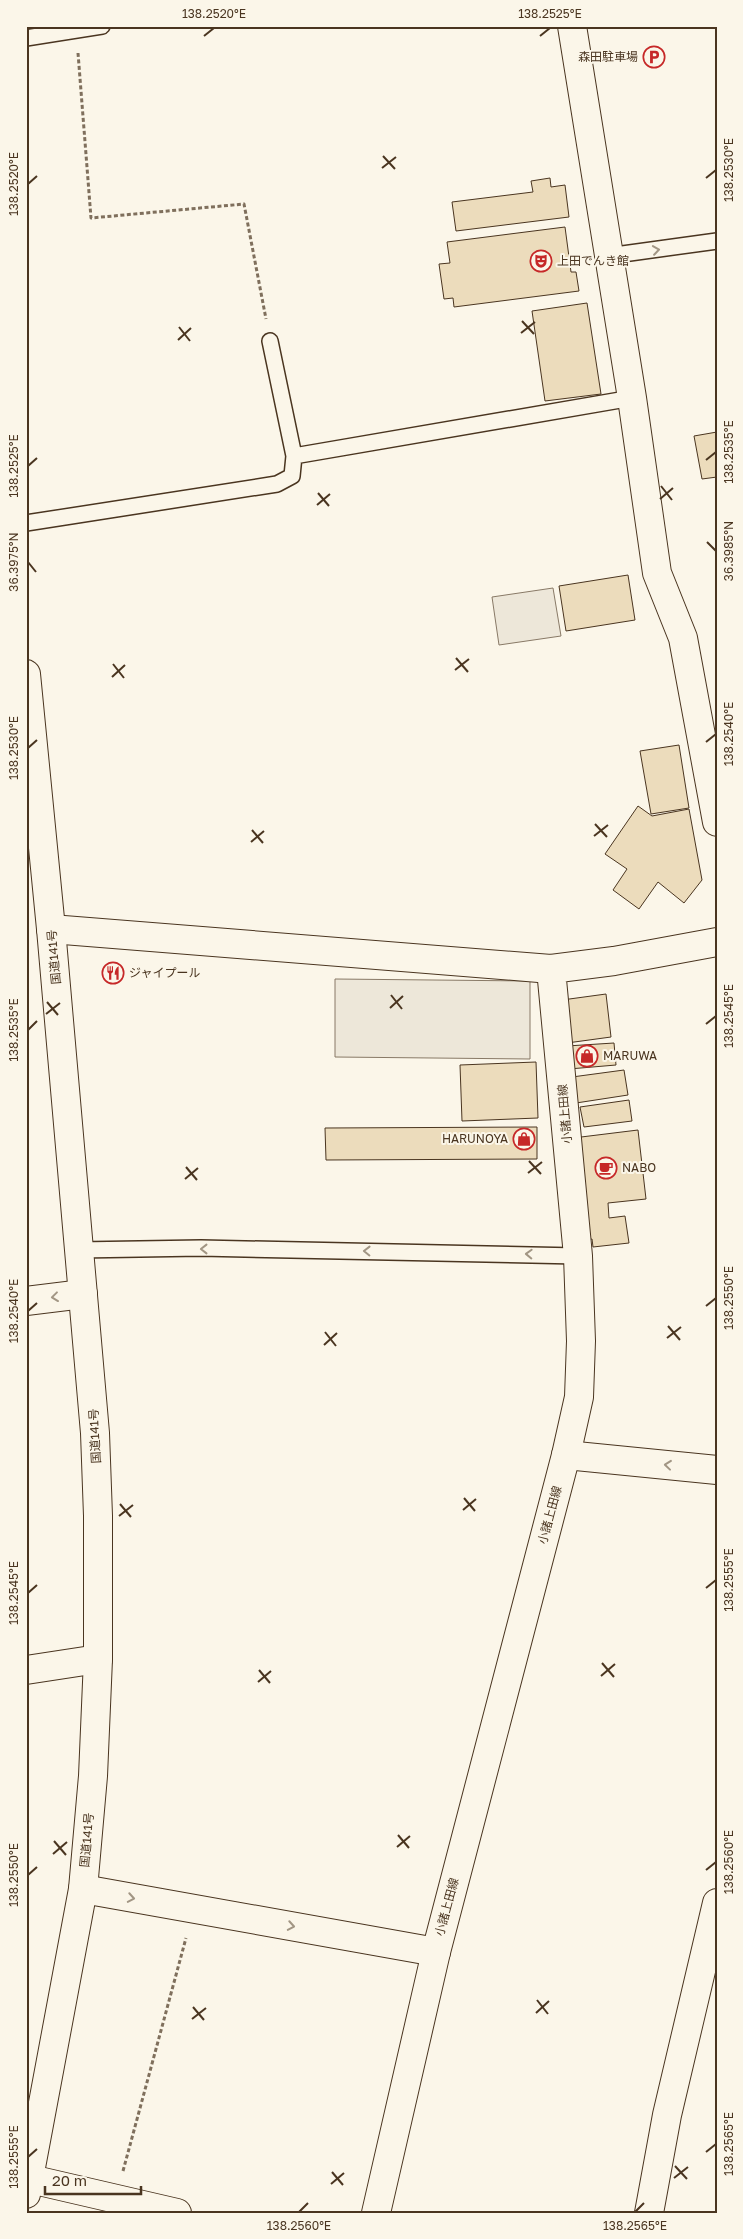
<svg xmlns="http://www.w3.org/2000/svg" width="743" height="2239" viewBox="0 0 743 2239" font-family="'Golos Text','Noto Sans JP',sans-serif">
  <rect width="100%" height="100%" fill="#fbf6e9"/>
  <!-- parking -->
  <path fill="#ede7d9" stroke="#887966" d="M553,588L561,636L499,645L492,597Z
    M335,979L530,981V1059L335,1057Z"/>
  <!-- building -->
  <path fill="#ecdcbc" stroke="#4a3520" d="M550,178L551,187L565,185L569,217L456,231L452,202L533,192L531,181Z
    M565,227L571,272H576L579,291L454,307L453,298L444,299L439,264L450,263L447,242Z
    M587,303L601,394L545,401L532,311Z
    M717,432V477L702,479L694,436Z
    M628,575L635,620L566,631L559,586Z
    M679,745L689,808L651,814L640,751Z
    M638,806L652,816L689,809L702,880L684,903L658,882L639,909L613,890L627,869L605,854Z
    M606,994L611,1037L567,1043L562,1000Z
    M614,1043L616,1065L569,1069L567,1046Z
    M536,1062L538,1118L462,1121L460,1065Z
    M624,1070L628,1095L576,1103L572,1077Z
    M629,1100L632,1121L584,1127L580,1107Z
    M537,1127V1159L326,1160L325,1128Z
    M638,1130L646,1199L608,1203L609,1218L625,1216L629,1243L593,1247L592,1239L585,1240L573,1138Z"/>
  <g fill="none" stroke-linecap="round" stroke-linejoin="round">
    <!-- service casing -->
    <g stroke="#4a3520" stroke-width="18">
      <path id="service" d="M26,38L102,26
        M608,256L717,241
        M270,341L294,456
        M26,523L277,484L292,476L294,456L632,398
        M78,1250L201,1248L578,1256"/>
    </g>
    <!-- minor casing -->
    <g stroke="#4a3520" stroke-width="30">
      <path id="minor" d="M572,26L632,398L657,573L683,638L717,822
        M26,1301L83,1294
        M566,1455L717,1470
        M26,1670L98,1659
        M83,1889L436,1952
        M26,2178L177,2213
        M649,2213L667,2115L717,1903"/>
    </g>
    <!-- tertiary casing -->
    <g stroke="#4a3520" stroke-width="30">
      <path id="tertiary" d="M51,929L551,969"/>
    </g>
    <!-- primary casing -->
    <g stroke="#4a3520" stroke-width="30">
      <path id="primary" d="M376,2213L436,1952L566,1455L579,1397L581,1341L578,1256L551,969L614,961L717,942"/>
    </g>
    <!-- trunk casing -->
    <g stroke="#4a3520" stroke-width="30">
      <path id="trunk" d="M26,674L51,929L95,1433L98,1516V1659L93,1776L83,1889L26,2194"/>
    </g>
    <!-- path -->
    <path stroke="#7f6f5c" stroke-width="3" stroke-dasharray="4 2.5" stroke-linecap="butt" d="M78,53L91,218L244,204L266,319
      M123,2171L186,1938"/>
    <!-- service -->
    <use href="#service" stroke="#fbf6e9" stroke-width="15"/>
    <!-- minor -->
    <use href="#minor" stroke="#fbf6e9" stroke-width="28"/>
    <!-- tertiary -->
    <use href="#tertiary" stroke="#fbf6e9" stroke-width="28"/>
    <!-- primary -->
    <use href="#primary" stroke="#fbf6e9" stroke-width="28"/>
    <!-- trunk -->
    <use href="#trunk" stroke="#fbf6e9" stroke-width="28"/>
  </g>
  <!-- one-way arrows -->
  <defs><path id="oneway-chevron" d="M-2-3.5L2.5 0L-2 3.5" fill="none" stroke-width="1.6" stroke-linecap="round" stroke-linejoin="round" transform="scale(1.25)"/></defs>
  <g stroke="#a29684">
    <use href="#oneway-chevron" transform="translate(656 250) rotate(-8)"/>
    <use href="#oneway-chevron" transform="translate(204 1249) rotate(-180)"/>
    <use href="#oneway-chevron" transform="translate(367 1251) rotate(-179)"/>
    <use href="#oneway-chevron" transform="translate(529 1254) rotate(-178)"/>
    <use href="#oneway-chevron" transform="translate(55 1297) rotate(173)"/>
    <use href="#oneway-chevron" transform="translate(668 1465) rotate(-174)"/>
    <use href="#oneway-chevron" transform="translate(131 1898) rotate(10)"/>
    <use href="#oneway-chevron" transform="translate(291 1926) rotate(10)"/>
  </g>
  <!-- ticks -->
  <path fill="none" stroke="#4a3520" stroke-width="2" d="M204,36L214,28M540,36L550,28M383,156L395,169M382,168L396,157M706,178L716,170M28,184L37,176M522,321L534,334M179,327L190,341M521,333L535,322M178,340L191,328M706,460L716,452M28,466L37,458M661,486L672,500M318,493L329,506M660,499L673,488M317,505L330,494M707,542L716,551M28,562L36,572M456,658L468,672M113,664L124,678M455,670L469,659M112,677L125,665M706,742L716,734M28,748L37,740M595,824L607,837M252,830L263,843M594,836L608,825M251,842L264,831M391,995L402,1009M47,1002L58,1015M390,1008L403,996M46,1014L60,1003M706,1024L716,1016M28,1030L37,1021M529,1161L541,1174M186,1167L197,1180M528,1173L542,1162M185,1179L198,1168M706,1306L716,1298M28,1311L37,1303M668,1326L680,1340M325,1332L336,1346M667,1338L681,1327M324,1345L337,1333M464,1498L475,1511M120,1504L131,1517M463,1510L476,1499M119,1516L133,1505M706,1588L716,1580M28,1593L37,1585M602,1663L614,1677M259,1670L270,1683M601,1676L615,1664M258,1682L271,1671M398,1835L409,1848M54,1841L66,1855M397,1847L410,1836M53,1854L67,1842M706,1870L716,1862M28,1875L37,1867M537,2000L548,2014M193,2007L204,2020M536,2013L549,2001M192,2019L206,2008M706,2152L716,2144M28,2157L37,2149M675,2166L687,2179M332,2172L343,2185M674,2178L688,2167M331,2184L344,2173M299,2212L308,2203M635,2212L644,2203"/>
  <!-- icons -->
  <defs>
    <g id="parking-ring" transform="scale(1.125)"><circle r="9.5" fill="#fbf6e9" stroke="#c62828" stroke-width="1.5"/><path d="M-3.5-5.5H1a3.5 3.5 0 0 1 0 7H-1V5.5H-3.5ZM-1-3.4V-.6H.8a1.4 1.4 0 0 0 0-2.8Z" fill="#c62828"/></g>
    <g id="theatre-ring" transform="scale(1.125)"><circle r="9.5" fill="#fbf6e9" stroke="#c62828" stroke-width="1.5"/><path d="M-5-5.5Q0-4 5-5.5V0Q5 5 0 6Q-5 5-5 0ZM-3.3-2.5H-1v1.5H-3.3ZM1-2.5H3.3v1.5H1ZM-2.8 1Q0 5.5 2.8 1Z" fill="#c62828"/></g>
    <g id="restaurant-ring" transform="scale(1.125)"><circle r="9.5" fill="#fbf6e9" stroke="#c62828" stroke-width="1.5"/><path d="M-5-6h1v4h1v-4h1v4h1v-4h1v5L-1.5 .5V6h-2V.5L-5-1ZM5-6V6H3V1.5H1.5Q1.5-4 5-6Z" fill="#c62828"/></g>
    <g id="shop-ring" transform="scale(1.125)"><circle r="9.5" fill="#fbf6e9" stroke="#c62828" stroke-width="1.5"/><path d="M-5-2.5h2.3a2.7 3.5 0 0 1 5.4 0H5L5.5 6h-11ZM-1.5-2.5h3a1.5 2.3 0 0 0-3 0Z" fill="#c62828"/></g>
    <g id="cafe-ring" transform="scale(1.125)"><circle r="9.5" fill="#fbf6e9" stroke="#c62828" stroke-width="1.5"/><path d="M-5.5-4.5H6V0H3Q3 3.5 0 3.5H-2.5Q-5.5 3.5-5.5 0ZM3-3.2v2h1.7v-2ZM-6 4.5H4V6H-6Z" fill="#c62828"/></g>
  </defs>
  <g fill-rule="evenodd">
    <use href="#parking-ring" x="654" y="57"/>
    <use href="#theatre-ring" x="541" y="261"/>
    <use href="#restaurant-ring" x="113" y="973"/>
    <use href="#shop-ring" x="587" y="1056"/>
    <use href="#shop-ring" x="524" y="1139"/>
    <use href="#cafe-ring" x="606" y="1168"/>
  </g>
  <g text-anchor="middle" stroke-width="4" stroke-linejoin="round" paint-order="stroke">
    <!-- poi labels -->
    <g font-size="12" fill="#4a3520" stroke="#fbf6e9" text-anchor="start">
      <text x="638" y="61" text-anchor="end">森田駐車場</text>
      <text x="557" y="265">上田でんき館</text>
      <text x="129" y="977">ジャイプール</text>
      <text x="603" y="1060">MARUWA</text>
      <text x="508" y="1143" text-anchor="end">HARUNOYA</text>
      <text x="622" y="1172">NABO</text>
    </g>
    <!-- street labels -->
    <g font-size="12" fill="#4a3520" stroke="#fbf6e9">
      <text transform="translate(54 957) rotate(-95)" y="4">国道141号</text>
      <text transform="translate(565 1114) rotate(-95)" y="4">小諸上田線</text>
      <text transform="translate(95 1436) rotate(-93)" y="4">国道141号</text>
      <text transform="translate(550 1515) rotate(-75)" y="4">小諸上田線</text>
      <text transform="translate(87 1840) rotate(-85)" y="4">国道141号</text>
      <text transform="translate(447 1907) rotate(-75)" y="4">小諸上田線</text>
    </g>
  </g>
  <!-- border -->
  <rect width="743" height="2239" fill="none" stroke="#fbf6e9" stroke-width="55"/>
  <!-- scale -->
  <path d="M45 2186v8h96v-8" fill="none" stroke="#4a3520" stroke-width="2.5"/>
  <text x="52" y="2186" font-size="15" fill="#4a3520" stroke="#fbf6e9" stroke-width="4" paint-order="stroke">20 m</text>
  <rect x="28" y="28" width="688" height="2184" fill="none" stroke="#4a3520" stroke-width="2"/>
  <g font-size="12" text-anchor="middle" fill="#4a3520">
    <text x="214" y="18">138.2520°E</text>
    <text x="550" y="18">138.2525°E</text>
    <text transform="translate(729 170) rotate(-90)" y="4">138.2530°E</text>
    <text transform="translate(14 184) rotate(-90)" y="4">138.2520°E</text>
    <text transform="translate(729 452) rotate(-90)" y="4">138.2535°E</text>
    <text transform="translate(14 466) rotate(-90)" y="4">138.2525°E</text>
    <text transform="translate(729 551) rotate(-90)" y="4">36.3985°N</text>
    <text transform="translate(14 562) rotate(-90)" y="4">36.3975°N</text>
    <text transform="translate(729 734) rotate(-90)" y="4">138.2540°E</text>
    <text transform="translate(14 748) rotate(-90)" y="4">138.2530°E</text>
    <text transform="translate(729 1016) rotate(-90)" y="4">138.2545°E</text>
    <text transform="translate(14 1030) rotate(-90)" y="4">138.2535°E</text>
    <text transform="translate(729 1298) rotate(-90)" y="4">138.2550°E</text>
    <text transform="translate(14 1311) rotate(-90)" y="4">138.2540°E</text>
    <text transform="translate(729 1580) rotate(-90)" y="4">138.2555°E</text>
    <text transform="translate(14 1593) rotate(-90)" y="4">138.2545°E</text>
    <text transform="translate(729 1862) rotate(-90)" y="4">138.2560°E</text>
    <text transform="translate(14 1875) rotate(-90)" y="4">138.2550°E</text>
    <text transform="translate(729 2144) rotate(-90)" y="4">138.2565°E</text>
    <text transform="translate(14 2157) rotate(-90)" y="4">138.2555°E</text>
    <text x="299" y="2230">138.2560°E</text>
    <text x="635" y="2230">138.2565°E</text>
  </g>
</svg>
